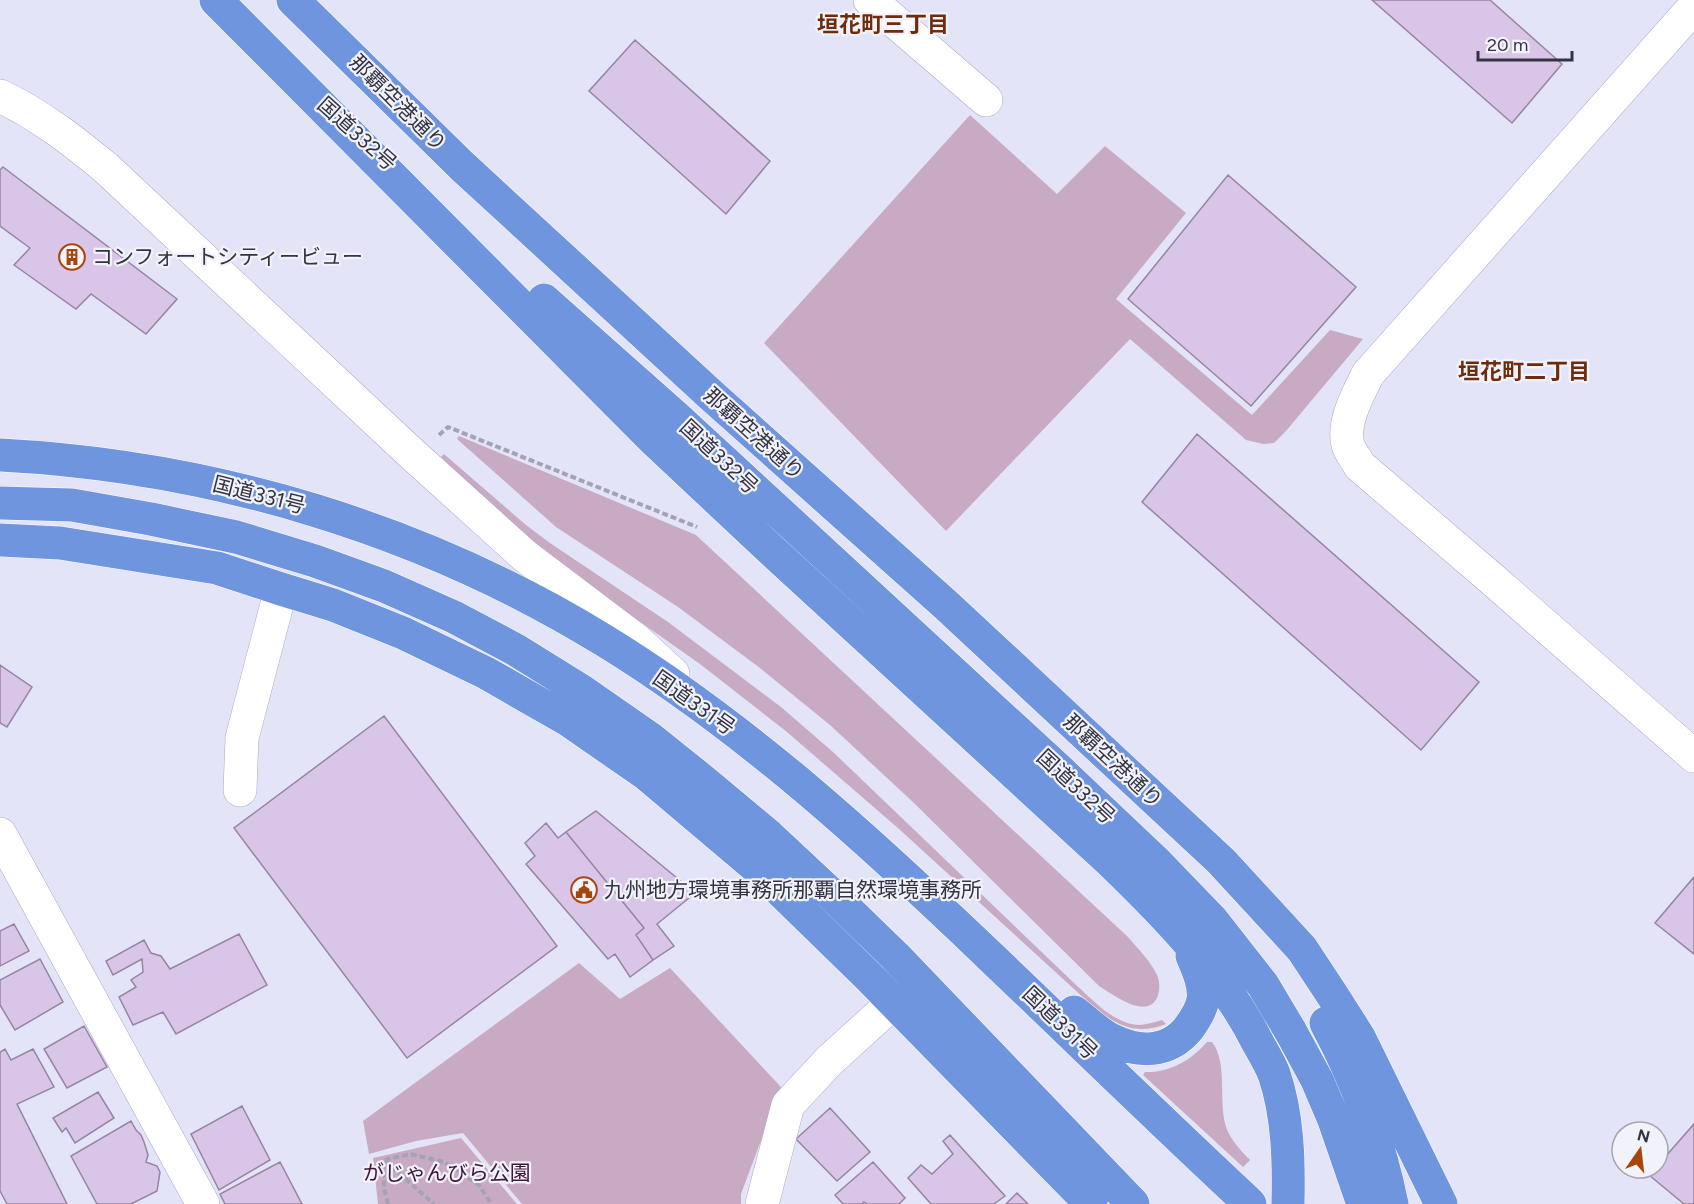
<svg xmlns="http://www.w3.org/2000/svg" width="1694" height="1204" viewBox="0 0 1694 1204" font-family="Figtree,'Noto Sans JP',sans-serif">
  <rect width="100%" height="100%" fill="#e4e4f9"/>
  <!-- green -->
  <path fill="#c8abc2" d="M970,115L1057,194L1105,146L1186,213L1116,299L1252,415L1330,330L1363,339L1286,431L1274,443L1263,444L1246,440L1130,339L946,531L764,343Z
    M459,436L696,535L1128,937C1138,949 1150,960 1157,975C1160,982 1160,990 1157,998C1146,1020 1112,994 1099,986L914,803L830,725L760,668L678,607L556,527L457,439Z
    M444,454L526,525L550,543L668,622L781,707L833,752L1073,982C1091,998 1112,1023 1138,1025C1146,1025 1154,1022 1162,1020L1166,1024C1138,1035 1120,1027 1097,1010L899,829L787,732L700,664L565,569L476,491L441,457Z
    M579,963L620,999L670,968L781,1087L741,1194V1204H522L463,1133L416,1141L369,1154L363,1121Z
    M1207,1042H1212C1229,1064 1217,1103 1227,1130C1232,1141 1241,1151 1250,1160L1243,1167L1143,1075L1145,1072C1170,1073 1191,1060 1207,1042Z
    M461,1138L517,1204H378L373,1158Z"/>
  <!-- building -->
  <path fill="#d8c5e8" stroke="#9585a3" stroke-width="1.5" d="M1372,0H1490L1562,64L1512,123Z
    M635,40L770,161L726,214L589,91Z
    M3,167L177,299L146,334L91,294L76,309L14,265L30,248L0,226V170Z
    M1228,175L1356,287L1251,406L1128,299Z
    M1197,434L1479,682L1421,750L1142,502Z
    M0,665L32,687L7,727L0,723Z
    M384,716L557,946L407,1058L234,828Z
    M596,811L695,893L657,924L674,946L653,960L636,935L644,928L566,832Z
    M546,823L558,838L566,832L644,928L636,935L653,960L630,977L615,954L608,959L526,864L535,856L525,843Z
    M1694,877V954L1655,923Z
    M14,924L29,951L0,966V931Z
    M239,934L267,985L176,1034L163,1012L133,1025L119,997L136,987L131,980L143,972L142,959L113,975L106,961L144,940L151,953L161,956L170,969Z
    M40,959L63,1002L15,1030L0,1005V980Z
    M84,1026L107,1067L67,1088L44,1049Z
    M5,1049L11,1060L33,1049L54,1087L17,1104L67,1204H7L0,1191V1052Z
    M98,1092L114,1118L75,1143L66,1128L62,1132L53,1118Z
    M242,1106L270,1160L219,1190L191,1134Z
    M830,1108L870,1152L837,1181L796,1139Z
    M131,1121L136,1130L141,1135L144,1142L148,1155L146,1162L157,1166L160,1172L157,1191L131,1204H97L71,1156Z
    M1694,1124V1204H1684L1649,1175L1655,1168H1658V1165Z
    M950,1135L1005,1196L994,1204H931L908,1178L921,1165L932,1174L953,1154L943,1141Z
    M280,1162L302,1204H225L220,1194Z
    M873,1162L905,1198L899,1204H867L864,1202L862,1204H843L835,1195Z
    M1017,1193L1028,1204H1006Z"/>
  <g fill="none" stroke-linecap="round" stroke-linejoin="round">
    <!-- minor casing -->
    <g stroke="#a8a8c9" stroke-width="34">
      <path id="minor" d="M870,0L986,100
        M1694,7L1368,374C1358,394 1342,423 1348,445C1350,452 1356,459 1360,466L1492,579L1694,756
        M0,96C40,115 72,140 106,168L411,453L525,556L636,640L673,674
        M240,790L242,738L281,589
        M0,834L203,1204
        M762,1204L788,1105L829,1061L894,1002"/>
    </g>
    <!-- highway casing -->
    <g stroke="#fff" stroke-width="34">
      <path id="highway" d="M216,0L655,441L769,548L1111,862C1167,916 1224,975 1259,1045C1264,1054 1270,1064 1274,1074C1288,1115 1289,1161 1288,1204
        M293,0L462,166L712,396L946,605L1221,861L1302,949L1331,993L1359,1037L1441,1204
        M544,300L677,418L1061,772L1156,862L1212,920L1263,985L1291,1032L1317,1080L1334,1120L1363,1204
        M0,455C213,466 423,529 605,641C748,729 873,844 994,960C1079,1041 1164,1124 1250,1204
        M0,503L72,505L151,519L236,537L315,561L384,586L454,617L516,650L582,691L651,739L707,784L769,836L830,893L895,956L1133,1204
        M0,540L60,543L217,568L281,589L333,605L403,633L486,673L568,720L646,774L756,867L870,978L1091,1204
        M1074,1012C1086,1021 1099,1034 1112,1040C1139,1053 1168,1053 1188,1029C1194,1021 1201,1011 1203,1000C1205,985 1198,970 1192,956
        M1326,1023C1357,1081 1379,1140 1392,1204"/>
    </g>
    <!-- path -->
    <path stroke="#a3a3b5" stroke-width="4" stroke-dasharray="6 3" stroke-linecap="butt" d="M439,435L448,427L697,527
      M385,1161L434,1204
      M388,1204L384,1188V1160L410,1154L444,1162L479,1185L491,1204"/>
    <!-- minor -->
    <use href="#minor" stroke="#fff" stroke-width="33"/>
    <!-- highway -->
    <use href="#highway" stroke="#6e95de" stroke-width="33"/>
  </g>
  <!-- icons -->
  <defs>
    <g id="building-ring" transform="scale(1.35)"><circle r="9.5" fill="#f2f2fa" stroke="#a8450c" stroke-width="1.5"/><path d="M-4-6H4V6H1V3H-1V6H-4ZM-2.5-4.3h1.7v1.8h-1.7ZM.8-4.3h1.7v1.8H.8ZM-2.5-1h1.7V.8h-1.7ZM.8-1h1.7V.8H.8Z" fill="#a8450c"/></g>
    <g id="civic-ring" transform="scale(1.35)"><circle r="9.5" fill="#f2f2fa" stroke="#a8450c" stroke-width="1.5"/><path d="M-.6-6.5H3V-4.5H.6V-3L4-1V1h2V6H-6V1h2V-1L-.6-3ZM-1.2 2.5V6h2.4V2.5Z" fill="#a8450c"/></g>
  </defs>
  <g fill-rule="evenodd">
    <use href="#building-ring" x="72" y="257"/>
    <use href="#civic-ring" x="584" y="890"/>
  </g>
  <g text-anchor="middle" stroke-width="4.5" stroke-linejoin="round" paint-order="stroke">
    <!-- street labels -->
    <g font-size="21" fill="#343341" stroke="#f2f2fa">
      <text transform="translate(398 103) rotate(45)" y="7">那覇空港通り</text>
      <text transform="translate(357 134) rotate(42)" y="7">国道332号</text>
      <text transform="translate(754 434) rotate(42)" y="7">那覇空港通り</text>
      <text transform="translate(719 457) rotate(43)" y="7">国道332号</text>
      <text transform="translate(259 495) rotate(14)" y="7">国道331号</text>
      <text transform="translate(694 703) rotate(35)" y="7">国道331号</text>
      <text transform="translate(1113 761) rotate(43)" y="7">那覇空港通り</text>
      <text transform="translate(1076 787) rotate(43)" y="7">国道332号</text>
      <text transform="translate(1060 1023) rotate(44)" y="7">国道331号</text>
    </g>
    <!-- poi labels -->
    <g font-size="21" fill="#343341" stroke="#f2f2fa" text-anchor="start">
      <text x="92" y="264">コンフォートシティービュー</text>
      <text x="604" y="897">九州地方環境事務所那覇自然環境事務所</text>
    </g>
    <!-- park labels -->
    <g font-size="21" fill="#40173a" stroke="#f2f2fa">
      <text x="447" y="1180">がじゃんびら公園</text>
    </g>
    <!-- neighbourhood labels -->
    <g font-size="22" font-weight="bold" fill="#6d2d0d" stroke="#f2f2fa">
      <text x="883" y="32">垣花町三丁目</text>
      <text x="1524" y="379">垣花町二丁目</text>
    </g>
  </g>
  <!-- north arrow -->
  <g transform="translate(1640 1150) rotate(14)"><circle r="28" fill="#f2f2fa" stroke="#a6a6b0" stroke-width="1.5"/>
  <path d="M0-4.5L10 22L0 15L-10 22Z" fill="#a8450c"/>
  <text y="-9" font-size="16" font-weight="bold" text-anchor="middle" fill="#343341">N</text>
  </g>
  <!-- scale -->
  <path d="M1478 51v9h94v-9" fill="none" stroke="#343341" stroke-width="3"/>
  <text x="1487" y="51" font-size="18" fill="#343341" stroke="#f2f2fa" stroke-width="4.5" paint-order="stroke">20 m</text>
</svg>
